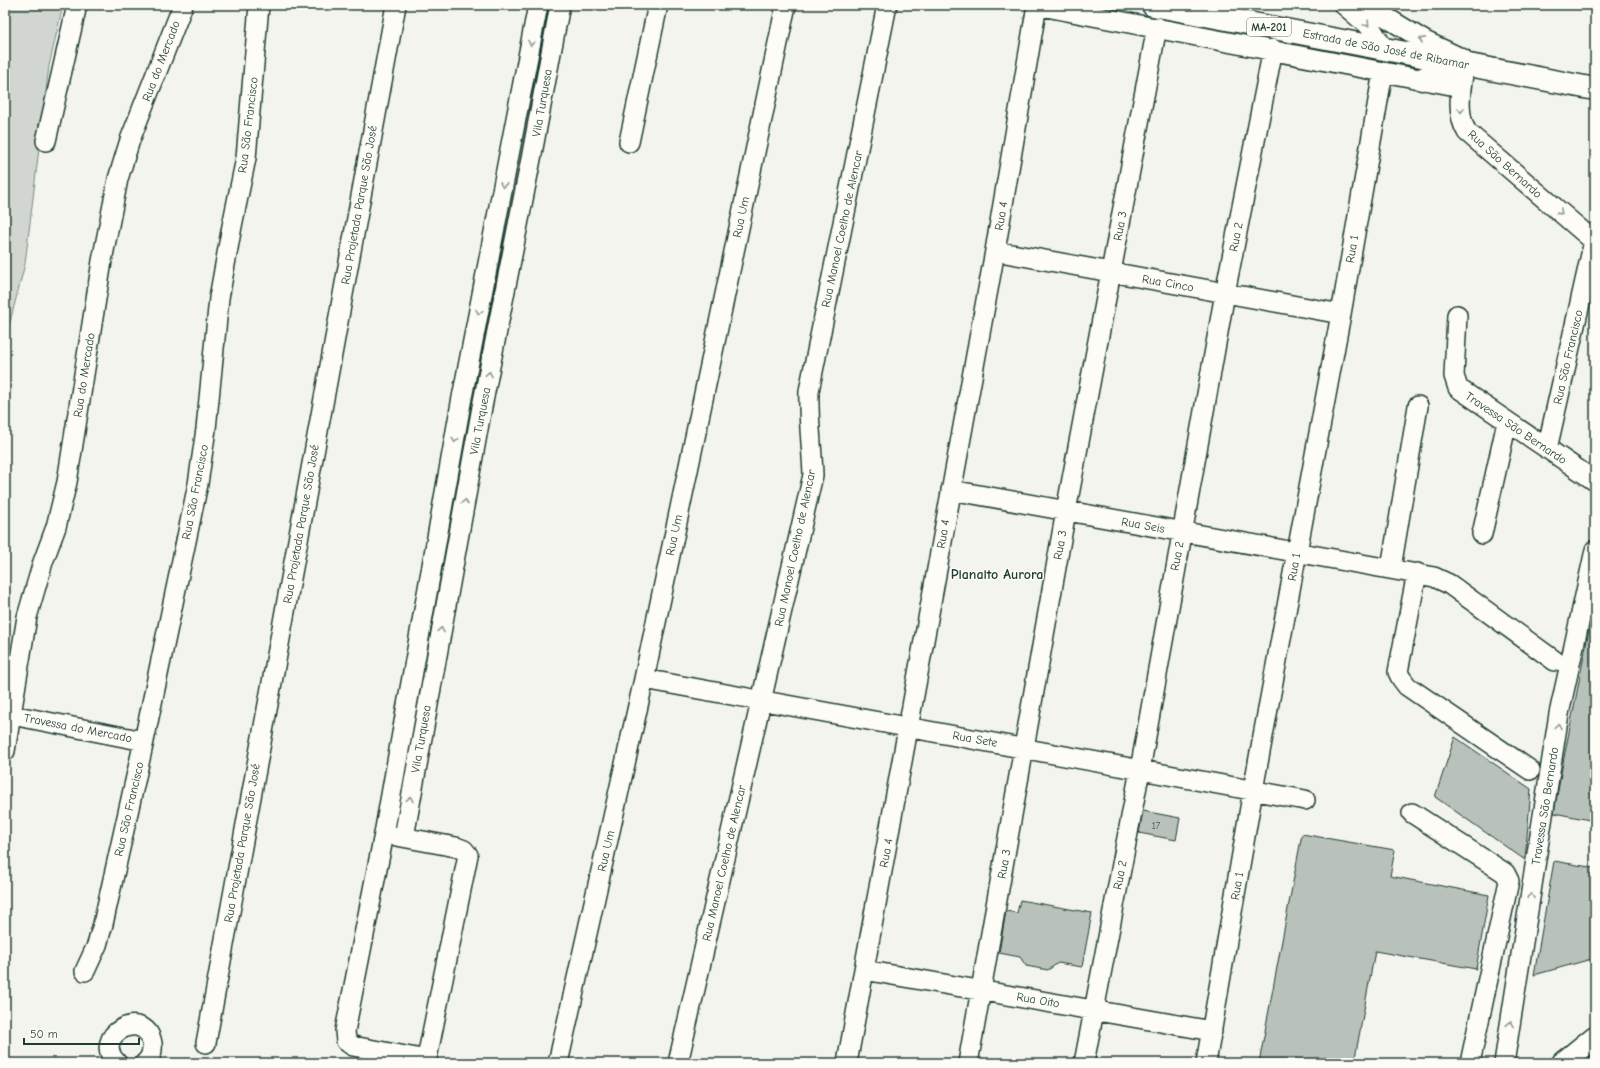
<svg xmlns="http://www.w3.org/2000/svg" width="1600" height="1068" viewBox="0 0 1600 1068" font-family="'Comic Neue',sans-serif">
  <rect width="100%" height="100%" fill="#f4f4ef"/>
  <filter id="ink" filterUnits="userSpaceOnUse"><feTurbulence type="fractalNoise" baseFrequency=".025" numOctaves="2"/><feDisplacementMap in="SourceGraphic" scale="8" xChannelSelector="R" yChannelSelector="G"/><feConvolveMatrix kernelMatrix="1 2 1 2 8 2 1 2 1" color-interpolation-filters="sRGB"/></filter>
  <g filter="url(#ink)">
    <!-- green -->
    <path fill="#d1d6d1" stroke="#788a82" d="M5,5H63L49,66L25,264L5,341Z
      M1595,1052V1063H1582Z"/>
    <!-- building -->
    <path fill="#b9c1bb" stroke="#1f3d34" d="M1589,630H1595V821L1554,813L1562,768Z
      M1455,737L1531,789L1525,860L1435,797Z
      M1143,811L1180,818L1176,840L1139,833Z
      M1302,834L1395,850L1390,876L1489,895L1476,969L1375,951L1354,1063H1259Z
      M1554,861L1595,868V958L1534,975Z
      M1020,900L1092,913L1082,967L1058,963L1048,970L1026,966L1020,957L999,953L1006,911L1017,913Z"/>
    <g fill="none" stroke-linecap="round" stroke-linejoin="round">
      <!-- minor casing -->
      <g stroke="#1f3d34" stroke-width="22">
        <path id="minor" d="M1036,5L1461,87
          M1344,5L1371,28L1384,49
          M1366,5L1425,41L1463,59
          M1463,75C1460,93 1457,116 1467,132L1595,242
          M46,141L77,5
          M629,142L658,5
          M995,251L1341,314
          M1457,315L1454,376L1458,388L1595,481
          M1547,449L1594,241
          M951,490L1434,577L1449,584L1555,661
          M1482,534L1507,422
          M1391,568L1418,406
          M1417,573L1398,672L1401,678L1407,686L1530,770
          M644,679L1305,800
          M12,715L144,741
          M5,751L27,617L43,562L56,527L67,482L102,261L118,179L130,140L183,5
          M1412,813L1505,873L1509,881L1470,1063
          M391,835L456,847L464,850L468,855L426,1063
          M404,837L482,407L531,159L560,5
          M864,970L1212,1031
          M85,971L97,945L103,924L144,741L198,484L206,429L219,298L232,226L246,158L259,5
          M206,1043L396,5
          M427,1060L353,1046L346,1041L345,1031L384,834L461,403L538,5
          M117,1063C89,1036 145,1006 152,1043C153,1051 151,1058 145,1063
          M558,1063L644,679L786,5
          M678,1063L813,475C812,447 808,419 809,391L887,5
          M847,1063L995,251L1037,5
          M968,1063L1066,511L1157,27
          M1084,1063L1140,770L1225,293L1273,49
          M1206,1063L1253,790L1341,314L1383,72
          M1504,1063L1559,714L1595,550"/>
      </g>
      <!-- major casing -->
      <g stroke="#1f3d34" stroke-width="25">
        <path id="major" d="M1153,5L1595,89
          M1422,79L1464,64
          M1563,1063L1595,1037"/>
      </g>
      <!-- minor -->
      <use href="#minor" stroke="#fdfcf7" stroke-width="19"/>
      <!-- major -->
      <use href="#major" stroke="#fdfcf7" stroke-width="22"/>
    </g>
    <!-- one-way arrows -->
    <defs><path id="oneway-chevron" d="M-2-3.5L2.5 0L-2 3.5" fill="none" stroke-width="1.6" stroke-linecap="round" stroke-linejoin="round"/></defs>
    <g stroke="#8e9c96">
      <use href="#oneway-chevron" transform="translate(1367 24) rotate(46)"/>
      <use href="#oneway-chevron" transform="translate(1422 40) rotate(-152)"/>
      <use href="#oneway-chevron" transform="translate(531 43) rotate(101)"/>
      <use href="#oneway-chevron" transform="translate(1461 110) rotate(90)"/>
      <use href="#oneway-chevron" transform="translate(503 185) rotate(101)"/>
      <use href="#oneway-chevron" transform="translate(1560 212) rotate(41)"/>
      <use href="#oneway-chevron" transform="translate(479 312) rotate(101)"/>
      <use href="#oneway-chevron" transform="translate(489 374) rotate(-79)"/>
      <use href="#oneway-chevron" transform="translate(455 440) rotate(100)"/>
      <use href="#oneway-chevron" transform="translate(465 502) rotate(-80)"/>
      <use href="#oneway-chevron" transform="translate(441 630) rotate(-80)"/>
      <use href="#oneway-chevron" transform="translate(1558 726) rotate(-81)"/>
      <use href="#oneway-chevron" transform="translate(410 799) rotate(-80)"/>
      <use href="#oneway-chevron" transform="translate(1531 896) rotate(-81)"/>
      <use href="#oneway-chevron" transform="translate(1510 1024) rotate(-81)"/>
    </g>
  </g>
  <g text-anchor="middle" stroke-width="3" stroke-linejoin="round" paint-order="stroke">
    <!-- number labels -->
    <g font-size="10" fill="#465e56">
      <text x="1156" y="829">17</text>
    </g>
    <!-- shield labels -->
    <rect fill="#fdfcf7" stroke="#62766e" stroke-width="1" x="1247" y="18" width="44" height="18" rx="3"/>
    <g font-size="11" font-weight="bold" fill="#1f3d34">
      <text x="1269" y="31">MA-201</text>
    </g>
    <!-- street labels -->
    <g font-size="12" fill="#1f3d34" stroke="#fdfcf7">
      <text transform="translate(1386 49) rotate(11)" y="4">Estrada de São José de Ribamar</text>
      <text transform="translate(161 61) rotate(-69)" y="4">Rua do Mercado</text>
      <text transform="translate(542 103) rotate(-80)" y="4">Vila Turquesa</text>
      <text transform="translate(248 125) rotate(-83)" y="4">Rua São Francisco</text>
      <text transform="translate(1505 164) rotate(42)" y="4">Rua São Bernardo</text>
      <text transform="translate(359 205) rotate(-80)" y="4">Rua Projetada Parque São José</text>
      <text transform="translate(1001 216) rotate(-80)" y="4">Rua 4</text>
      <text transform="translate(741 217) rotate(-78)" y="4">Rua Um</text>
      <text transform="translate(1120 226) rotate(-80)" y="4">Rua 3</text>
      <text transform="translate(842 229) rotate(-78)" y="4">Rua Manoel Coelho de Alencar</text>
      <text transform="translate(1236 237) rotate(-79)" y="4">Rua 2</text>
      <text transform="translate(1352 249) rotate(-80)" y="4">Rua 1</text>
      <text transform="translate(1168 283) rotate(10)" y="4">Rua Cinco</text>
      <text transform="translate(1568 357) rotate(-77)" y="4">Rua São Francisco</text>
      <text transform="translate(84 375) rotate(-81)" y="4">Rua do Mercado</text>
      <text transform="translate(480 421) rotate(-79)" y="4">Vila Turquesa</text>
      <text transform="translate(1516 428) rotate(34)" y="4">Travessa São Bernardo</text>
      <text transform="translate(195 492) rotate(-79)" y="4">Rua São Francisco</text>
      <text transform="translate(301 524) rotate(-80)" y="4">Rua Projetada Parque São José</text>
      <text transform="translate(1143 525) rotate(10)" y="4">Rua Seis</text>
      <text transform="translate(943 534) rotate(-80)" y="4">Rua 4</text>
      <text transform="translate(674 535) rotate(-78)" y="4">Rua Um</text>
      <text transform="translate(1060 545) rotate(-80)" y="4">Rua 3</text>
      <text transform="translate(795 548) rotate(-78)" y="4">Rua Manoel Coelho de Alencar</text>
      <text transform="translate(1177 556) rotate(-80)" y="4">Rua 2</text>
      <text transform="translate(1294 567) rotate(-80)" y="4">Rua 1</text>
      <text transform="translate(78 728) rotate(11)" y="4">Travessa do Mercado</text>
      <text transform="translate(421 739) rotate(-80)" y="4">Vila Turquesa</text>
      <text transform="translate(975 739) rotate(10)" y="4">Rua Sete</text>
      <text transform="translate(1545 806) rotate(-81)" y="4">Travessa São Bernardo</text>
      <text transform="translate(129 809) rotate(-77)" y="4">Rua São Francisco</text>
      <text transform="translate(242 843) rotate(-80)" y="4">Rua Projetada Parque São José</text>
      <text transform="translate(606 851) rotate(-77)" y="4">Rua Um</text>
      <text transform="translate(886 853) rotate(-79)" y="4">Rua 4</text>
      <text transform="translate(724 863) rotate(-77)" y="4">Rua Manoel Coelho de Alencar</text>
      <text transform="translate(1004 864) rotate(-80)" y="4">Rua 3</text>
      <text transform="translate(1120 875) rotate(-79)" y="4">Rua 2</text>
      <text transform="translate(1237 886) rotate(-80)" y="4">Rua 1</text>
      <text transform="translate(1038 1000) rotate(10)" y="4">Rua Oito</text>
    </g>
    <!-- quarter labels -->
    <g font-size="14" font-weight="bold" fill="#1f3d34" stroke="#fdfcf7">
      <text x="997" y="579">Planalto Aurora</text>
    </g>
  </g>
  <!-- margin -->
  <rect width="1600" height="1068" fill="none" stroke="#fdfcf7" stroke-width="20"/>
  <rect x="10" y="10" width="1580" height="1048" fill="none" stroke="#1f3d34" stroke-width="1.5" filter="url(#ink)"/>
  <!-- scale -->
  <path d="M24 1038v6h115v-6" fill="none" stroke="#1f3d34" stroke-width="2"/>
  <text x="30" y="1038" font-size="12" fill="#1f3d34" stroke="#fdfcf7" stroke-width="3" paint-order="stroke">50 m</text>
</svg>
